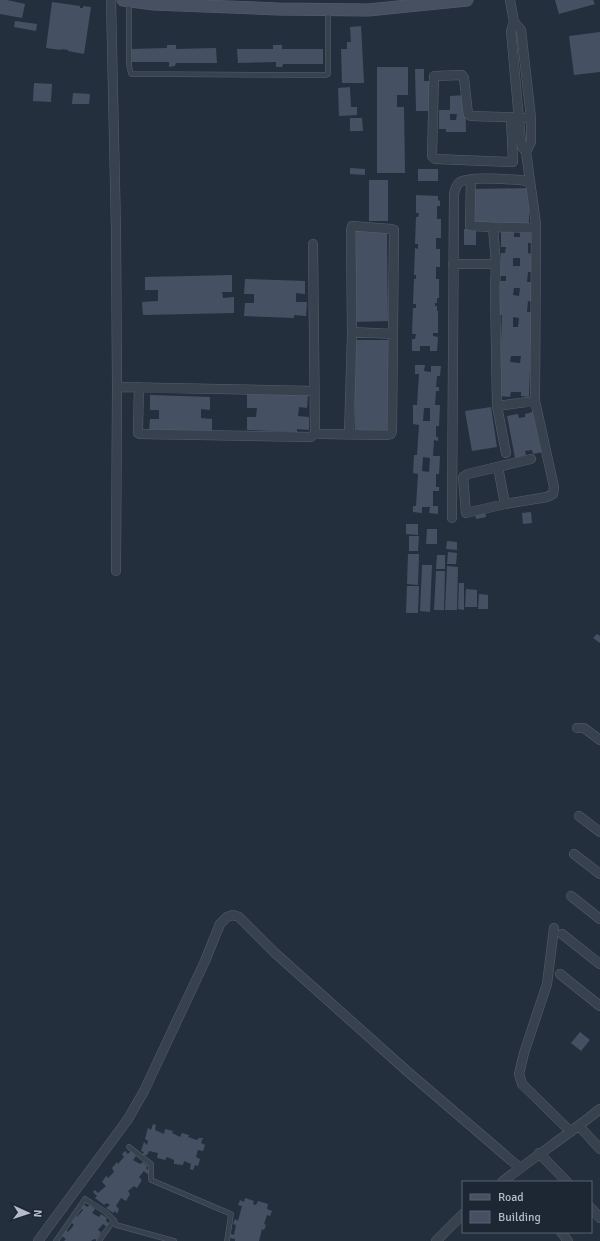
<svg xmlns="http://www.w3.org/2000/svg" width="600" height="1241" viewBox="0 0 600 1241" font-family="Signika,sans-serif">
  <rect width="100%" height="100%" fill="#242f3e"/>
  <!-- building -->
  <path fill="#455162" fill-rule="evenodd" d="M0,0H7L25,4L22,18L0,14Z
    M555,0H593L595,4L559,14Z
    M52,2L80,6V8H83V6L91,7L84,54L68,51V50L61,49V50L46,48Z
    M15,21L37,24L36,31L14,27Z
    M361,26L364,83H342L341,49H347V42H351L350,27Z
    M600,32V72L574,75L569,36Z
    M167,45H176V49L216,48L217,63H176L175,66L169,67V62H131V49L167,48Z
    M273,45H282V49H323V64H283L282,67H276V62L238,63L237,49H273Z
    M377,67H408V95H397V107H404L405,173H377Z
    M415,69H424V81H430V111H416Z
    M34,83L52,84L51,102L33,101Z
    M350,87L351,107H357V115L339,116L338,88Z
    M73,93L90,94L89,104H72Z
    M465,95L466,132H446V129H439V110H450V96ZM450,114H457L456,120H450Z
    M350,118H362L363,131H350Z
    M350,168L365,169V175L350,174Z
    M418,169H438V181H418Z
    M369,180H388V221H369Z
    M529,188V223L475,224L474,189Z
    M416,195L438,196V200L440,201V206H437V219H441V238H436V249H440V267H436V279H439V298H437V303H435V306H437V311H438V333H433V336L438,337L437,351H430V346H420V351H412V339H415L416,334H412L413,308H416V304H413L414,279H416V275H414L415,248L418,249V244H415L416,217H418L419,213H416Z
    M464,229H476V245H464Z
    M354,231H387L388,321L354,322Z
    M501,232H514V237H520V232L532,233L531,243H528V253L531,254V257H533L531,272H528L527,282H531V286H532L531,302L528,301L527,312H532L529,397L521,396V392H511L510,397L499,396L502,315H498L499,281H506V276H500L501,253H505L506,247H501ZM513,258H520V266H513ZM514,288H520L519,296L513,295ZM513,317L519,318L518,327H513ZM511,356H521L520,363L510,362Z
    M232,275V292H222L223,298L234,297V313L143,315L142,302L158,301V290H145V277Z
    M245,279L305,281V294L296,293V302H307L306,316L294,315V318L244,316L245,303H254V294H244Z
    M354,340H388V430H355Z
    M415,365H425L424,371L431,372V366H441L440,376H437L436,387H439V391H436L435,405H440L439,426H436V437H438V441L434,440L433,456H440L439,474H436V487H439V491H433V506H438V514L429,513L430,507H422V513L413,512V506H416L418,474L413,473L414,455H417L419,425L413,424V405H417L419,374H415ZM424,408H430V421H423ZM423,457L430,458L429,472L422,471Z
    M247,393L308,395L307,408L299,407L298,416L309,417V430L297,429V432L247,430V417H256L257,408H247Z
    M150,395L210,397V410L201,409V418L212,419V432H149L150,419H159V410H150Z
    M491,407L497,447L472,451L465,411Z
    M536,411L544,452L533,454L532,450L525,451L526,455L515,458L507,416L518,414L519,418L525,417V414Z
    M485,511L486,517L476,519L475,513Z
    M531,512L532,523L523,524L522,513Z
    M406,524H418V535L406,534Z
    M427,529H437V544H426Z
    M409,536H419L418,551H409Z
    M447,541L457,542V550L446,549Z
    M448,552L457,553L456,564H447Z
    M408,554H419L418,585L407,584Z
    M437,555H445V569H436Z
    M422,565H432L430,612L420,611Z
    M447,566L458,567L457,610H445Z
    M436,571H445L444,610H434Z
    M459,583H464V610L458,609Z
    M407,586H419L418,613H406Z
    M466,589L477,590V607H465Z
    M479,594L488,595V609H478Z
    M597,634L600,636V643L593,638Z
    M580,1032L590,1040L581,1051L571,1043Z
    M153,1124L156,1125L155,1130L164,1134L165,1129L173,1131L172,1133L180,1137L182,1133L189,1135L188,1137L197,1140L199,1138H203L201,1143L205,1145L203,1151L198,1150L196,1157L200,1159L198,1166L195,1165L193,1170L190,1169L191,1164L184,1161L183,1165L174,1164V1160L167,1157L165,1160L157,1158L158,1153L149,1151L147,1155H142L144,1152L141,1151L144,1142L147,1145L148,1141L145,1139L148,1128L151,1130Z
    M125,1151L128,1154L131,1151L136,1156L133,1160L140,1164L143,1162L148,1166L146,1168L150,1172L147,1174L144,1171L139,1177L142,1180L137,1188L134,1186L128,1191L130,1194L126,1201L121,1198L116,1206L119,1209L117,1214L115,1211L113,1213L106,1208L110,1205L107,1203L104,1205L95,1198L97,1196L93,1192L95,1190L98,1193L106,1186L102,1182L106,1176L108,1178L114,1172L112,1168L117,1162L118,1164L124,1157L122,1154Z
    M245,1198L254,1201L253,1204L256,1205L258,1201L268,1204L267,1209L272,1211L270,1216L267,1215L264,1224L266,1225L264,1230L262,1229L259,1241H235V1239L230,1238L231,1234L234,1235L236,1225L233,1224L235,1219L238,1221L242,1206L238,1205L240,1200L244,1202Z
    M83,1204L87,1207L90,1205L95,1209L92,1213L99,1217L101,1214L107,1218L106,1221L109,1224L107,1227L103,1224L98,1230L101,1232L97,1240L94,1239L91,1241H64L66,1239L62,1236L66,1230L68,1232L74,1225L71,1222L76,1216L77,1217L83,1210L81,1207Z"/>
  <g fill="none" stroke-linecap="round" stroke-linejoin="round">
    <!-- lane casing -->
    <g stroke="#565f6c" stroke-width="5.5">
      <path id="lane" d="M129,2V65L131,74L326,75L328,74V10
        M129,1147L151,1164V1180L231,1214L227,1241
        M56,1241L85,1199C95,1206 112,1213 116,1225L174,1241
        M99,1241L114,1220"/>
    </g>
    <!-- street casing -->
    <g stroke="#565f6c" stroke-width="10">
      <path id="street" d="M111,0L116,230L117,387L116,571
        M514,22L521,30L531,118V142L526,152
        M511,119L513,162L435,159L432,156L434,76L462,75L464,78L468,114L471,116L531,118
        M471,179L470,226L493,227
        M530,181L536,224L535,401L554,487L553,494L547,497L505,504L466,513L463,477L468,474L531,459
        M313,244L315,433L322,434L386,435L391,434L392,431L394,230L391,229L352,226L351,230L352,334L349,435
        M453,264H496L495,289L497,406
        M496,264L493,227L535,228
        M352,332L393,334
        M117,387L314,391
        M139,387L138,428V433L140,434L311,437L315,433
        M506,453L497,406L535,401
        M498,467L505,504
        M452,518L454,194C455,190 456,185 459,183C467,175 517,180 530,181L526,152L522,147L521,142L511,31L514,22L510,0
        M577,728H584L600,740
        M579,816L600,832
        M574,854L600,874
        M571,896L600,919
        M554,928L547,984L524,1053L519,1074L522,1084L571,1132
        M562,934L600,964
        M560,974L600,1006
        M579,1126L600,1149
        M539,1153L567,1182
        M502,1182C534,1157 568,1135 600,1109
        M591,1208L600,1218
        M561,1232L568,1241
        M38,1241L128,1119L144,1091L205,961L220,924L227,917L233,915L239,917L275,953L408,1072L520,1168
        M436,1241L463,1214"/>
    </g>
    <!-- secondary casing -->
    <g stroke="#565f6c" stroke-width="13">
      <path id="secondary" d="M123,0L154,4L278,9L368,10L467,0"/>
    </g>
    <!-- lane -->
    <use href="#lane" stroke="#38414e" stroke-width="4.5"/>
    <!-- street -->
    <use href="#street" stroke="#38414e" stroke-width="9"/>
    <!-- secondary -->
    <use href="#secondary" stroke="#465061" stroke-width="12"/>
  </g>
  <!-- legend -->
  <rect x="462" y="1181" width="130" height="52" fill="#1d2633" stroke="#59626f"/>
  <rect x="470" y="1194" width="20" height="6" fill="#465061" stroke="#59626f"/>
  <text x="498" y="1201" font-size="12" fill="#b4bcc9">Road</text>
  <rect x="470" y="1211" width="20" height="12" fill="#455162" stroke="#59626f"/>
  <text x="498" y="1221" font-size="12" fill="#b4bcc9">Building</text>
  <!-- north arrow -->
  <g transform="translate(28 1213) rotate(93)" stroke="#1d2633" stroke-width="3" paint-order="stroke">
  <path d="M0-3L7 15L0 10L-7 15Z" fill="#b4bcc9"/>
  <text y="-6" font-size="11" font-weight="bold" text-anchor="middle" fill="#b4bcc9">N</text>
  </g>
</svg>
